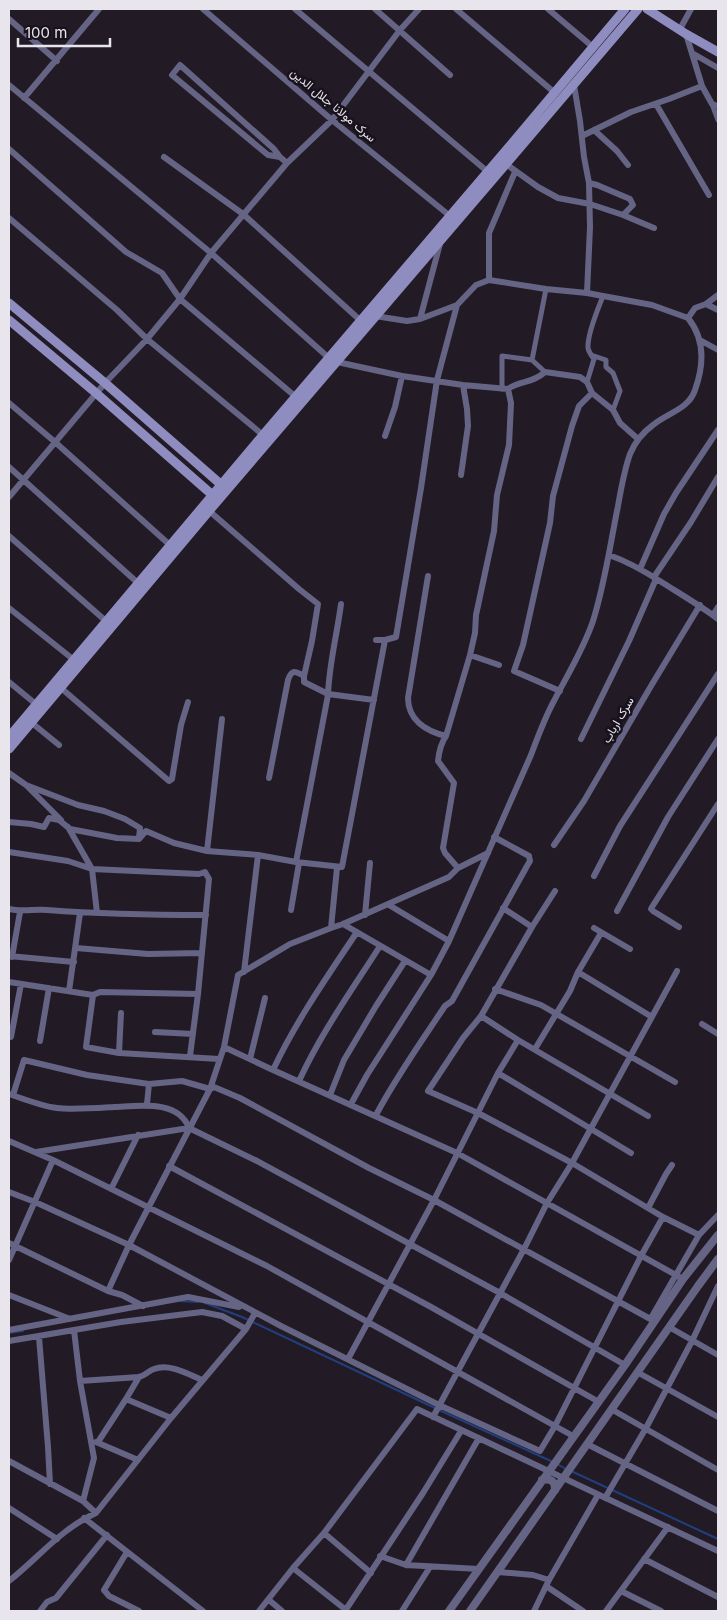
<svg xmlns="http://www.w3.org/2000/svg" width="727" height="1620" viewBox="0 0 727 1620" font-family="Inter,Vazirmatn,sans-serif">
  <rect width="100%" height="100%" fill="#221b26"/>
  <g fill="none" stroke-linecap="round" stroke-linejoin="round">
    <!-- stream -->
    <path stroke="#203f7e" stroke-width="2" d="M180,1301L198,1302
      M205,1303L242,1317L435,1408
      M9,1333L23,1331
      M439,1410L553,1462
      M557,1464L566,1469
      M571,1471L718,1539"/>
    <!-- pedestrian -->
    <path stroke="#666485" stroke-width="5" d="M712,104L718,120
      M591,355L606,360V367L613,373L620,391L613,410
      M545,372L532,360L546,289
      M587,382L594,359C592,356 589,353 588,348C587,334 598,309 603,296
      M502,389V356L532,360"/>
    <!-- minor -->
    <path stroke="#666485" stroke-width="6" d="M203,9L332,120L450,216
      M295,9L488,172
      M375,9L450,75
      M456,9L555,93
      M548,9L593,47
      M9,19L57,61
      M680,29L691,9
      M686,34L702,86L712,104L718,106
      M692,53L718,68
      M9,85L211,253L329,358
      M574,85L580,121L584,157L589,183L590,227L587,293
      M24,98L99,9
      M656,104L709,195
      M594,130L617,151L628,165
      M582,136L631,112L669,99L702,86
      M9,149L126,252L162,273L180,299L296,397
      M164,157L243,214L361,321
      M280,157L268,155L172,75L180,65L274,149L280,157L287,163
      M506,164L538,187L558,198L590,204L623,215L654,228
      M589,183L597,185L630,199L633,205L623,215
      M9,218L117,310L147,339L263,435
      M489,280V233L515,172
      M706,304L718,310
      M375,316L407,321L420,319L457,305L476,285L489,280L546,289L587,293L603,296L652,305L688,318
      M420,319L441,240
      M700,340L718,350
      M337,362L402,376L463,385L508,389C520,380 532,384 545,372L580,377L587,382L592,393L613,410L620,423L638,439
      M9,403L55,442L171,546
      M385,436L395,407L402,376
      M9,467L139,584
      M461,475L468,426L467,409L463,385
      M9,497L105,383L147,339L180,299L211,253L287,163L332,120L400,30L419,9
      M207,509L299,589L318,604L312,641L304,676V682L328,694L374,700
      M9,536L107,622
      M609,555C629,562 646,572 663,583C682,595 701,606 718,619
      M640,569L664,514L676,493L718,430
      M428,576L408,698C408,720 426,731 446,736
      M654,577L691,522L718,477
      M9,608L74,660
      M713,615L718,607
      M376,640H385L396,637L421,488L437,380L457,305
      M470,655L499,665
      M9,682L37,705
      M61,688L169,781L172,779L181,725L188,702
      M560,691L514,671L523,645L550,523L553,496L572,426L579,406L592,393
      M32,723L59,745
      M581,739L629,641L656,579
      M9,773L26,785L78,805L104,811L125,819L140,828L139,838
      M269,778L288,680C292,669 295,671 304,676
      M27,786L61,820
      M9,822L31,824L44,827L49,818L59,820L70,829L117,838L139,839L146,831L174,843L207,851L258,855L296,862L342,867L385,640
      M68,827L92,869L97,913
      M554,845L584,801L651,686L700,605
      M207,851L222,719
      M9,852L68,861L92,869L199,874L205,872L209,879L198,994L190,1056
      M296,862L328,695C329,664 337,635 341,604
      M458,868L445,853L443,848L454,783L438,761C439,752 441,743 446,736L470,655L475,633L476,615L494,531L497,495L509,445L511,403L508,389
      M594,876L620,826L718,674
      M555,891L532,927L481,1016L463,1038L428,1091L478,1113L572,1163L663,1217L699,1235
      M389,905L449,941
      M503,908L532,927
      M9,909C22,912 34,909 47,910C100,914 153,915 206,915
      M291,910L299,863
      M617,911L668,817L718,739
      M365,915L370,863
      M343,924L431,975
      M679,927L653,911L651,909L652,907L718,804
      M331,928L337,868
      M594,928L630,949
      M76,948L148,954L202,953
      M9,956L74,962
      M12,957L20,912
      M244,972L258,855
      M578,972L652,1017
      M9,982L93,995L100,992L198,994
      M495,989L541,1005L675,1082
      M69,991L80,913
      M93,995L86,1047L119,1053L219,1059
      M481,1016L518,1040L648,1116
      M702,1024L718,1034
      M155,1032L193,1034
      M11,1037L21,984
      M40,1041L49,988
      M224,1047L273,1070L457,1153L683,1279
      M535,1049L570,991L578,972L601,933
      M119,1053L121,1013
      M250,1059L265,998
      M273,1070C296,1021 327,977 357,932
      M498,1073L631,1153
      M299,1081C321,1033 352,990 380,946
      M149,1084L182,1081L210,1089L214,1087L240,1098L369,1168L434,1200L654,1321
      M9,1094C24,1099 41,1106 57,1108C72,1110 98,1108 114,1107C138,1106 178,1099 189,1128
      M13,1095L24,1060L87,1075L149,1084L147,1104
      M330,1095L344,1060L376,1006L405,961
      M351,1104L367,1075L431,975L449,941L531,755C538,736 545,717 555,699C568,674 584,648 593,621C605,583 610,545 618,506C621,489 624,471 630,454C635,442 642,433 653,425C667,413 689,409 695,390C704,365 705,339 688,318L695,308L706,304L718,295
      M376,1115C396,1077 421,1042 445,1006L452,1001L527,866L530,861L529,856L494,837
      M9,1141L53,1160L267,1266L573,1436
      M36,1152L189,1128L255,1160L500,1293L625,1365
      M169,1166L431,1307L599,1402
      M111,1189L138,1135
      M9,1192L35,1202L129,1245L281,1326L439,1405L540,1451L555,1426L641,1256L663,1217
      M648,1208L666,1174L672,1165
      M9,1243L108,1291L122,1295L143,1306
      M9,1260L53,1160
      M108,1291L129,1245L210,1089L224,1047L238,975L290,944L331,928L343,924L449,877L458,868L488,853
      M9,1295L70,1319
      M651,1318L699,1235L718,1215
      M669,1327L718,1355
      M9,1330L188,1297L239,1307
      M74,1330L80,1381L94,1458L83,1501
      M39,1337L48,1447L50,1484
      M9,1341L121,1322L202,1312L222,1316L246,1329
      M348,1359L434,1200L498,1073L518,1040
      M637,1372L718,1417
      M139,1377L126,1399L171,1418
      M80,1381L139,1377C145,1376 148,1371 154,1369C169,1363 188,1374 202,1380
      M611,1409L718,1470
      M433,1417L524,1249L547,1203L572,1163L677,971
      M96,1442L138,1460
      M98,1442L126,1399
      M587,1444L718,1511
      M9,1461L83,1501L96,1513
      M605,1498L646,1428L692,1341L718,1286
      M9,1508L57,1539
      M84,1518L203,1611
      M324,1533L371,1573
      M127,1552L104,1590L109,1596L139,1611
      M380,1556L406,1565L479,1569
      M644,1559L718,1597
      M406,1565L479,1438
      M293,1568L346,1610
      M498,1572L533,1575L549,1580
      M9,1581C38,1558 62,1528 96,1513L171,1418L246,1329L255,1313
      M546,1586L583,1611
      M621,1591L661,1611
      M269,1600L282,1611
      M40,1611L47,1602L56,1598L107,1535
      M259,1611L293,1568L324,1533L417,1409L718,1551
      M345,1611L423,1493L461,1431
      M402,1611L430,1567
      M534,1611L549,1580L598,1495
      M606,1611L668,1527"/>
    <!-- tertiary -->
    <path stroke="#666485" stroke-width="8" d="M542,1480C551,1478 555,1481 555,1490
      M449,1611L625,1365L683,1279L718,1235
      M470,1611L698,1286L718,1259"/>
    <!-- secondary -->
    <path stroke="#8f8cc0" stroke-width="9" d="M647,9L686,34L718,52
      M9,303L105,383L225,488
      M9,320L96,393L217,499
      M9,737L263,435L508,148L625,9
      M9,749L209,511L506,164L638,9"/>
  </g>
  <g text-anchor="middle" stroke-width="5" stroke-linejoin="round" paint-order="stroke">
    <!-- street labels -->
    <g font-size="12" fill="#e9e5ed" stroke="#18121d">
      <text transform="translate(333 105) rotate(40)" y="4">سرک مولانا جلال الدین</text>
      <text transform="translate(618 720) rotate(-60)" y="4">سرک ارباب</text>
    </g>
  </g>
  <!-- border -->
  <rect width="727" height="1620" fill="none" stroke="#e9e5ed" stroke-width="20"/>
  <!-- scale -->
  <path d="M18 38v8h92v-8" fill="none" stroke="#e9e5ed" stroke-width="2.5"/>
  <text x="25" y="38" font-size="15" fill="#e9e5ed" stroke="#18121d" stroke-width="4" paint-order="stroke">100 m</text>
</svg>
